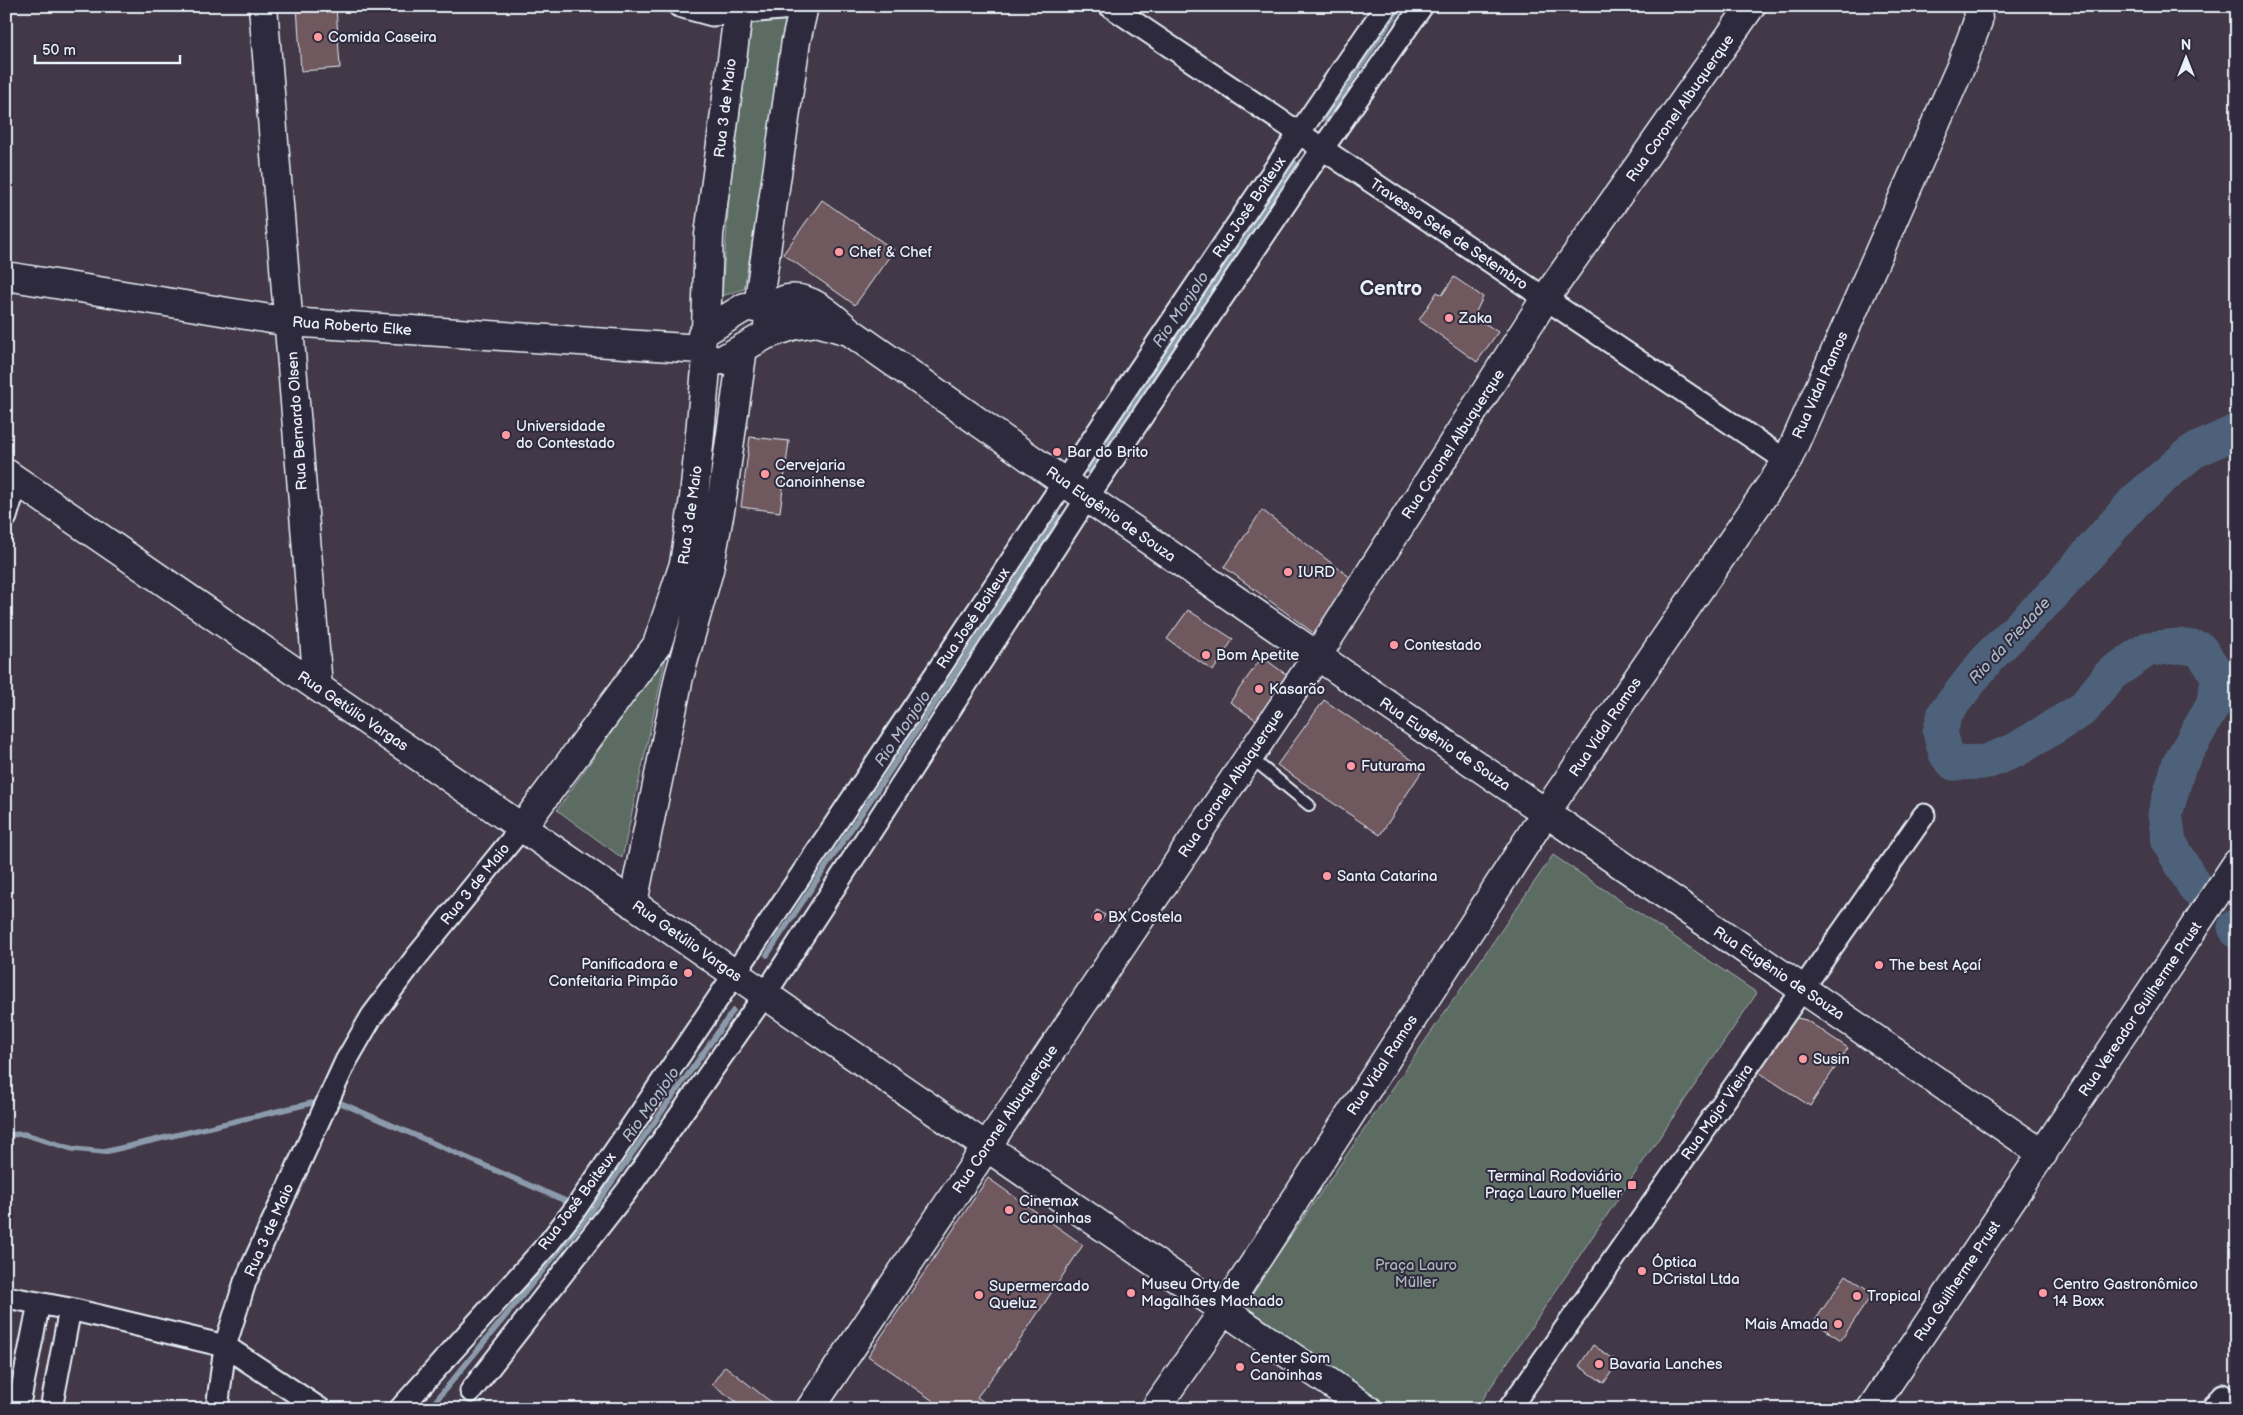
<svg xmlns="http://www.w3.org/2000/svg" width="2243" height="1415" viewBox="0 0 2243 1415" font-family="'Balsamiq Sans',sans-serif">
  <rect width="100%" height="100%" fill="#423847"/>
  <filter id="ink" filterUnits="userSpaceOnUse"><feTurbulence type="fractalNoise" baseFrequency=".02" numOctaves="2"/><feDisplacementMap in="SourceGraphic" scale="10" xChannelSelector="R" yChannelSelector="G"/><feConvolveMatrix kernelMatrix="1 2 1 2 8 2 1 2 1" color-interpolation-filters="sRGB"/></filter>
  <g filter="url(#ink)">
    <!-- green -->
    <path fill="#5b6c64" stroke="#a2aeae" d="M751,6H801L784,54L744,289L722,296L741,27Z
      M667,653L622,858L557,810Z
      M1553,855L1757,993L1476,1409H1393L1242,1307Z"/>
    <g fill="none" stroke-linecap="round" stroke-linejoin="round">
      <!-- stream -->
      <path stroke="#8c9bac" stroke-width="5.5" d="M1325,119L1401,6
        M1088,471L1295,163
        M767,955L1059,517
        M341,1103L568,1202
        M6,1135L24,1134L73,1149L104,1152L312,1103
        M429,1409L590,1213L733,1011"/>
      <!-- river -->
      <path stroke="#4e627a" stroke-width="35" d="M2196,889L2169,842L2165,814L2179,765L2213,705L2219,677L2200,649L2180,646L2148,649L2111,674L2083,709L2016,750L1986,762L1954,763L1946,754L1940,732L1945,713L1989,657L2053,594L2136,500L2192,452L2237,431
        M2235,927L2237,931"/>
    </g>
    <!-- building -->
    <path fill="#6f585e" stroke="#e8f1f8" d="M297,6H336L340,68L301,71Z
      M822,200L894,250L855,305L783,254Z
      M1454,277L1483,297L1474,316L1498,332L1477,362L1419,320L1437,292L1442,295Z
      M750,437L789,441L780,512L741,507Z
      M1262,510L1351,578L1319,637L1224,567Z
      M1188,610L1233,639L1213,671L1167,639Z
      M1262,657L1287,675L1256,720L1230,702Z
      M1324,700L1424,768L1380,835L1277,765Z
      M1097,910L1105,915L1100,923L1092,919Z
      M1797,1018L1806,1020L1848,1048L1810,1106L1757,1071L1790,1022Z
      M988,1178L1083,1245L1016,1346L977,1397L994,1409H945L868,1356Z
      M1846,1275L1873,1293L1841,1340L1814,1322Z
      M1593,1345L1618,1362L1604,1383L1579,1366Z
      M725,1366L780,1409H746L712,1384Z"/>
    <g fill="none" stroke-linecap="round" stroke-linejoin="round">
      <!-- lane casing -->
      <g stroke="#e8f1f8" stroke-width="14">
        <path id="lane" d="M1250,757L1309,805"/>
      </g>
      <!-- street casing -->
      <g stroke="#e8f1f8" stroke-width="25">
        <path id="street" d="M679,6L712,15L804,7
          M1110,6L1787,461
          M6,517L17,480
          M6,1297L70,1309L225,1346L320,1409
          M471,1391L626,1192L764,996L1087,498L1323,148L1422,6
          M18,1409L39,1303
          M51,1409L70,1309
          M217,1409L225,1346L245,1282L346,1061L372,1016L414,960L523,826
          M400,1409L548,1244L576,1208C849,809 1112,404 1386,6
          M1509,1409L1924,815
          M2212,1409L2222,1395"/>
      </g>
      <!-- secondary casing -->
      <g stroke="#e8f1f8" stroke-width="31">
        <path id="secondary" d="M263,6L318,687
          M6,276L289,322L701,349
          M745,307C767,307 772,314 766,335L722,360C712,361 706,359 701,349L702,335L706,331Z
          M758,307L796,41L804,6
          M762,309C770,306 779,301 788,299C811,295 833,317 849,331L1064,482L2043,1154
          M706,331L709,235L739,6
          M766,335L792,326L817,322L845,330
          M6,473L1368,1409
          M523,826L657,645L684,564L694,498L707,358
          M633,903L679,677L709,570L721,505L743,348
          M810,1409L1317,656L1545,299L1751,6
          M1155,1409L1224,1310L1546,812L1787,461L1961,66L1978,21L1977,6
          M1871,1409L2237,863"/>
      </g>
      <!-- lane -->
      <use href="#lane" stroke="#2f2a3d" stroke-width="10"/>
      <!-- street -->
      <use href="#street" stroke="#2f2a3d" stroke-width="21"/>
      <!-- secondary -->
      <use href="#secondary" stroke="#2f2a3d" stroke-width="28"/>
    </g>
  </g>
  <!-- markers -->
  <g fill="#ff9aa2" stroke="#2f2a3d" stroke-width="2">
    <circle cx="318" cy="37" r="5"/>
    <circle cx="839" cy="252" r="5"/>
    <circle cx="1449" cy="318" r="5"/>
    <circle cx="506" cy="435" r="5"/>
    <circle cx="1057" cy="452" r="5"/>
    <circle cx="765" cy="474" r="5"/>
    <circle cx="1288" cy="572" r="5"/>
    <circle cx="1394" cy="645" r="5"/>
    <circle cx="1206" cy="655" r="5"/>
    <circle cx="1259" cy="689" r="5"/>
    <circle cx="1351" cy="766" r="5"/>
    <circle cx="1327" cy="876" r="5"/>
    <circle cx="1098" cy="917" r="5"/>
    <circle cx="1879" cy="965" r="5"/>
    <circle cx="688" cy="973" r="5"/>
    <circle cx="1803" cy="1059" r="5"/>
    <rect x="1627" y="1180" width="10" height="10" rx="2.5"/>
    <circle cx="1009" cy="1210" r="5"/>
    <circle cx="1642" cy="1271" r="5"/>
    <circle cx="1131" cy="1293" r="5"/>
    <circle cx="2043" cy="1293" r="5"/>
    <circle cx="979" cy="1295" r="5"/>
    <circle cx="1857" cy="1296" r="5"/>
    <circle cx="1838" cy="1324" r="5"/>
    <circle cx="1599" cy="1364" r="5"/>
    <circle cx="1240" cy="1367" r="5"/>
  </g>
  <g text-anchor="middle" stroke-width="4" stroke-linejoin="round" paint-order="stroke">
    <!-- poi labels -->
    <g font-size="15" fill="#e8f1f8" stroke="#2f2a3d" text-anchor="start">
      <text x="328" y="42">Comida Caseira</text>
      <text x="849" y="257">Chef &amp; Chef</text>
      <text x="1459" y="323">Zaka</text>
      <text x="516" y="431">Universidade<tspan x="516" dy="17">do Contestado</tspan></text>
      <text x="1067" y="457">Bar do Brito</text>
      <text x="775" y="470">Cervejaria<tspan x="775" dy="17">Canoinhense</tspan></text>
      <text x="1298" y="577">IURD</text>
      <text x="1404" y="650">Contestado</text>
      <text x="1216" y="660">Bom Apetite</text>
      <text x="1269" y="694">Kasarão</text>
      <text x="1361" y="771">Futurama</text>
      <text x="1337" y="881">Santa Catarina</text>
      <text x="1108" y="922">BX Costela</text>
      <text x="678" y="969" text-anchor="end">Panificadora e<tspan x="678" dy="17">Confeitaria Pimpão</tspan></text>
      <text x="1889" y="970">The best Açaí</text>
      <text x="1813" y="1064">Susin</text>
      <text x="1622" y="1181" text-anchor="end">Terminal Rodoviário<tspan x="1622" dy="17">Praça Lauro Mueller</tspan></text>
      <text x="1019" y="1206">Cinemax<tspan x="1019" dy="17">Canoinhas</tspan></text>
      <text x="1652" y="1267">Óptica<tspan x="1652" dy="17">DCristal Ltda</tspan></text>
      <text x="1141" y="1289">Museu Orty de<tspan x="1141" dy="17">Magalhães Machado</tspan></text>
      <text x="2053" y="1289">Centro Gastronômico<tspan x="2053" dy="17">14 Boxx</tspan></text>
      <text x="989" y="1291">Supermercado<tspan x="989" dy="17">Queluz</tspan></text>
      <text x="1867" y="1301">Tropical</text>
      <text x="1828" y="1329" text-anchor="end">Mais Amada</text>
      <text x="1250" y="1363">Center Som<tspan x="1250" dy="17">Canoinhas</tspan></text>
      <text x="1609" y="1369">Bavaria Lanches</text>
    </g>
    <!-- street labels -->
    <g font-size="15" fill="#e8f1f8" stroke="#2f2a3d">
      <text transform="translate(725 108) rotate(-83)" y="5">Rua 3 de Maio</text>
      <text transform="translate(1680 108) rotate(-55)" y="5">Rua Coronel Albuquerque</text>
      <text transform="translate(1249 207) rotate(-56)" y="5">Rua José Boiteux</text>
      <text transform="translate(1449 234) rotate(34)" y="5">Travessa Sete de Setembro</text>
      <text transform="translate(352 326) rotate(4)" y="5">Rua Roberto Elke</text>
      <text transform="translate(1820 385) rotate(-66)" y="5">Rua Vidal Ramos</text>
      <text transform="translate(297 421) rotate(-94)" y="5">Rua Bernardo Olsen</text>
      <text transform="translate(1453 444) rotate(-57)" y="5">Rua Coronel Albuquerque</text>
      <text transform="translate(1111 514) rotate(35)" y="5">Rua Eugênio de Souza</text>
      <text transform="translate(690 515) rotate(-82)" y="5">Rua 3 de Maio</text>
      <text transform="translate(973 618) rotate(-56)" y="5">Rua José Boiteux</text>
      <text transform="translate(353 711) rotate(34)" y="5">Rua Getúlio Vargas</text>
      <text transform="translate(1605 727) rotate(-56)" y="5">Rua Vidal Ramos</text>
      <text transform="translate(1445 744) rotate(34)" y="5">Rua Eugênio de Souza</text>
      <text transform="translate(1231 783) rotate(-56)" y="5">Rua Coronel Albuquerque</text>
      <text transform="translate(475 884) rotate(-51)" y="5">Rua 3 de Maio</text>
      <text transform="translate(687 941) rotate(35)" y="5">Rua Getúlio Vargas</text>
      <text transform="translate(1779 973) rotate(34)" y="5">Rua Eugênio de Souza</text>
      <text transform="translate(2140 1009) rotate(-56)" y="5">Rua Vereador Guilherme Prust</text>
      <text transform="translate(1382 1065) rotate(-57)" y="5">Rua Vidal Ramos</text>
      <text transform="translate(1717 1112) rotate(-55)" y="5">Rua Major Vieira</text>
      <text transform="translate(1005 1119) rotate(-56)" y="5">Rua Coronel Albuquerque</text>
      <text transform="translate(577 1201) rotate(-53)" y="5">Rua José Boiteux</text>
      <text transform="translate(269 1230) rotate(-66)" y="5">Rua 3 de Maio</text>
      <text transform="translate(1957 1281) rotate(-56)" y="5">Rua Guilherme Prust</text>
    </g>
    <!-- park labels -->
    <g font-size="15" fill="#a9b5b5" stroke="#2f2a3d">
      <text x="1416" y="1270">Praça Lauro<tspan x="1416" dy="17">Müller</tspan></text>
    </g>
    <!-- water labels -->
    <g font-size="16" font-style="italic" fill="#aab8c6" stroke="#2f2a3d">
      <text transform="translate(1180 309) rotate(-56)" y="6">Rio Monjolo</text>
      <text transform="translate(2009 640) rotate(-47)" y="6">Rio da Piedade</text>
      <text transform="translate(902 728) rotate(-56)" y="6">Rio Monjolo</text>
      <text transform="translate(650 1104) rotate(-55)" y="6">Rio Monjolo</text>
    </g>
    <!-- district labels -->
    <g font-size="20" font-weight="bold" fill="#e8f1f8" stroke="#2f2a3d">
      <text x="1391" y="295">Centro</text>
    </g>
  </g>
  <!-- margin -->
  <rect width="2243" height="1415" fill="none" stroke="#2f2a3d" stroke-width="25"/>
  <rect x="12" y="12" width="2218" height="1390" fill="none" stroke="#e8f1f8" stroke-width="2" filter="url(#ink)"/>
  <!-- north arrow -->
  <g transform="translate(2186 58)" stroke="#2f2a3d" stroke-width="4" paint-order="stroke">
  <path d="M0-4L9 19L0 12L-9 19Z" fill="#e8f1f8"/>
  <text y="-8" font-size="14" font-weight="bold" text-anchor="middle" fill="#e8f1f8">N</text>
  </g>
  <!-- scale -->
  <path d="M35 55v8h145v-8" fill="none" stroke="#e8f1f8" stroke-width="2.5"/>
  <text x="42" y="55" font-size="15" fill="#e8f1f8" stroke="#2f2a3d" stroke-width="4" paint-order="stroke">50 m</text>
</svg>
